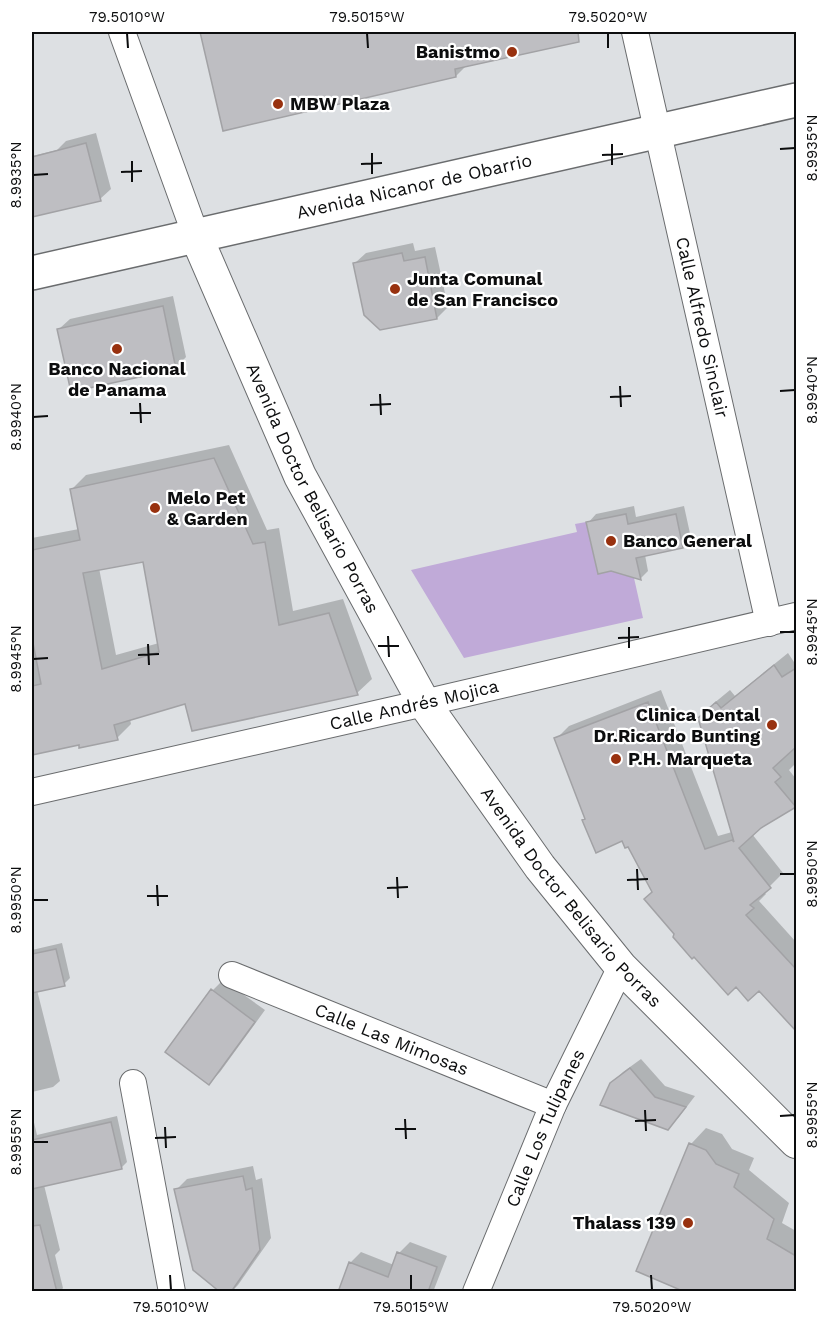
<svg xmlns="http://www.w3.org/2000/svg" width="828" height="1323" viewBox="0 0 828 1323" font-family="'Work Sans',sans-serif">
  <rect width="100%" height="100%" fill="#dde0e3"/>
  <!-- green -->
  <path fill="#c0aad8" d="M586,522L598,573L611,571L634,578L643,618L464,658L411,570L577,532L575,524Z"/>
  <!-- shadow -->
  <path fill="#0003" fill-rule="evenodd" d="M202,32H578L567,43L467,65L456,76L224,129Z
    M96,133L111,189L100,199L32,215V156L57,150L66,141Z
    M413,243L415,251L435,247L448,307L437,318L381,329L355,263L366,253Z
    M173,296L186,357L176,368L59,329L70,319Z
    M229,445L267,530L279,528L293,611L343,599L372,679L357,693L186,703L130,719L131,724L117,738L80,743L32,753V538L79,529L72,489L86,475ZM145,560L159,643L116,655L99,568Z
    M634,506L636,517L684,506L691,538L683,546L645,555L648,571L640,579L611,569L588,523L596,514Z
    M788,653L796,665V763L789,770L796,779V805L760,827L752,834L783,873L764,892L766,894L759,901L796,942V1029L759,989L676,934L629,845L622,839L584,820L586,818L556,739L569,726L661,690L718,836L732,832L713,704L730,690L735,696Z
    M62,943L70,978L64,984L37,990L60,1081L53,1087L32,1092V950Z
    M223,980L265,1010L220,1072L209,1083L213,990Z
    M641,1059L665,1086L695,1096L679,1117L668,1128L611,1084L623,1072Z
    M32,1114L37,1135L117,1116L127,1162L121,1168L44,1185L60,1250L55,1255L63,1288L60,1292H32Z
    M706,1128L722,1134L732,1149L754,1158L749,1170L789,1203L782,1223L796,1231V1292H689L691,1144Z
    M253,1166L256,1180L262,1178L271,1238L238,1285L231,1292L176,1190L187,1179Z
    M410,1242L447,1256L433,1292H339L350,1263L361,1252L394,1265L399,1253Z"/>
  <!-- building -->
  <path fill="#bebec2" stroke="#a2a2a5" stroke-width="1.5" fill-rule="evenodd" d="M200,32H578L579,42L455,69L456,77L223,131Z
    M86,143L101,201L32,217V157Z
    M402,253L404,261L425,257L437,319L380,330L364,315L353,263Z
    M163,306L176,369L71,392L57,329Z
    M214,458L253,544L265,542L279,625L329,613L358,695L192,731L185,704L114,725L118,740L79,748V745L32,755V686L41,684L32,638V550L80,540L70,489ZM143,562L159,652L102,669L83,573Z
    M626,514L628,524L676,514L683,548L636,558L641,580L611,571L598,574L586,522Z
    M774,665L782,677L796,668V747L773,768L781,777L775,782L796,807L761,828L739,848L771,888L750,905L754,908L746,915L796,969V1031L759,991L748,1001L736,987L728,995L694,957L692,959L673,937L674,934L644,899L652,892L628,847L625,848L622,841L596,853L582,820L585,819L554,738L648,702L705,849L732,840L734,842L698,718L716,702L721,708Z
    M56,949L65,986L32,993V954Z
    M211,989L255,1022L209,1085L165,1052Z
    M630,1068L655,1097L686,1107L668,1130L600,1105L610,1083Z
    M111,1122L122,1169L32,1189V1140Z
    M689,1143L706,1150L716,1164L739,1174L734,1187L774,1219L767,1239L796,1256V1292H685L636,1271Z
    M243,1176L246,1190L252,1188L260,1250L231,1292H220L193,1270L174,1189Z
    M40,1225L57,1292H32V1226Z
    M397,1252L437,1267L428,1292H338L349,1262L388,1277Z"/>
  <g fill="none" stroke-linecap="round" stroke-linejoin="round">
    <!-- minor casing -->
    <g stroke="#6a6c6e" stroke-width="28">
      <g id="minor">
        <path d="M122,32L196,236"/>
        <path id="s1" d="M635,32L769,623"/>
        <path id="s2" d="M32,792L424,703L796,616"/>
        <path id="s3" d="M232,975L553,1105"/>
        <path d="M133,1083L172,1292"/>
        <path id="s4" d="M476,1292L553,1105L621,967"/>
      </g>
    </g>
    <!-- tertiary casing -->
    <g stroke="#6a6c6e" stroke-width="34">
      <g id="tertiary">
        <path id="s5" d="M196,236L300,476L424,703L540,867L621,967L796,1142"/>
      </g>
    </g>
    <!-- secondary casing -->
    <g stroke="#6a6c6e" stroke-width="36">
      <g id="secondary">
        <path id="s6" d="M32,273L796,100"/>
      </g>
    </g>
    <!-- minor -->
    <use href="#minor" stroke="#fff" stroke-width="26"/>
    <!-- tertiary -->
    <use href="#tertiary" stroke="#fff" stroke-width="32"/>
    <!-- secondary -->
    <use href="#secondary" stroke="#fff" stroke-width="33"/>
  </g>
  <!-- ticks -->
  <path fill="none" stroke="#0c0d0e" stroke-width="2" d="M127,33L128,48M367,33L368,48M608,33V48M612,144V165M780,149L795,148M372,153V174M602,155L623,154M132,161V182M361,164L382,163M121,172L142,171M33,175L48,174M620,386L621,407M780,391L795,390M380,394L381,415M610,397L631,396M140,403L141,423M370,405L391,404M130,413H151M33,417L48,416M629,627V648M780,632H795M388,636L389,657M618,638L639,637M148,644L149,665M378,646H399M138,655L159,654M33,659L48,658M637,869L638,890M780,874H795M397,877L398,898M627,880L648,879M157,885L158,906M387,888L408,887M147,896H168M33,900H48M645,1110L646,1131M780,1116L795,1115M405,1119L406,1139M635,1121L656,1120M165,1127L166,1148M395,1129H416M155,1138L176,1137M33,1142H48M170,1275L171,1290M411,1275V1290M651,1275L652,1290"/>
  <!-- markers -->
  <g fill="#98310f" stroke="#fff" stroke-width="2">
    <circle cx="512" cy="52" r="6"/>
    <circle cx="278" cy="104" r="6"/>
    <circle cx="395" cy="289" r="6"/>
    <circle cx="117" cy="349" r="6"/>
    <circle cx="155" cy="508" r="6"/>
    <circle cx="611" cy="541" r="6"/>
    <circle cx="772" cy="725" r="6"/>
    <circle cx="616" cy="759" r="6"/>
    <circle cx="688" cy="1223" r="6"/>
  </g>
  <g text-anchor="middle" stroke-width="4.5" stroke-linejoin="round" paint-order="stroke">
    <!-- poi labels -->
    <g font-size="18" font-weight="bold" fill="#0c0d0e" stroke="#fff" text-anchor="start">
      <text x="500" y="58" text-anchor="end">Banistmo</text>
      <text x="290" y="110">MBW Plaza</text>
      <text x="407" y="285">Junta Comunal<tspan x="407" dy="21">de San Francisco</tspan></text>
      <text x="117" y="375" text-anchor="middle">Banco Nacional<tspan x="117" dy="21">de Panama</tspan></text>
      <text x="167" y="504">Melo Pet<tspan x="167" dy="21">&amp; Garden</tspan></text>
      <text x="623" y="547">Banco General</text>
      <text x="760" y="721" text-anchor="end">Clinica Dental<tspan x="760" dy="21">Dr.Ricardo Bunting</tspan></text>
      <text x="628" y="765">P.H. Marqueta</text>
      <text x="676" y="1229" text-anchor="end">Thalass 139</text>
    </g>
    <!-- street labels -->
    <g font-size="18" fill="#0c0d0e" stroke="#fff">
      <text dy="6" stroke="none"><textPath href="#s6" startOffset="392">Avenida Nicanor de Obarrio</textPath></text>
      <text dy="6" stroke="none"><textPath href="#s1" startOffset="303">Calle Alfredo Sinclair</textPath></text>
      <text dy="6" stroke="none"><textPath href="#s5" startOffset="278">Avenida Doctor Belisario Porras</textPath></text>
      <text dy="6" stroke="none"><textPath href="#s2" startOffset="392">Calle Andrés Mojica</textPath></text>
      <text dy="6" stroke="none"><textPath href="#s5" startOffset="764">Avenida Doctor Belisario Porras</textPath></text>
      <text dy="6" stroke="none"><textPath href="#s3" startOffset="172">Calle Las Mimosas</textPath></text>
      <text dy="6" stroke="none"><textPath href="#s4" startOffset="178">Calle Los Tulipanes</textPath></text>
    </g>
  </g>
  <!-- border -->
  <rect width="828" height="1323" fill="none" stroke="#ffffff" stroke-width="66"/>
  <rect x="33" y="33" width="762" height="1257" fill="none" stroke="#0c0d0e" stroke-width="2"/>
  <g font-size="15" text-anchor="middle" fill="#0c0d0e">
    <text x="127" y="22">79.5010°W</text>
    <text x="367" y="22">79.5015°W</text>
    <text x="608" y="22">79.5020°W</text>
    <text transform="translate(812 148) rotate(-90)" y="5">8.9935°N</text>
    <text transform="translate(16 175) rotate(-90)" y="5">8.9935°N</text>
    <text transform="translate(812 390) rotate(-90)" y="5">8.9940°N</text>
    <text transform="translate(16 417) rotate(-90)" y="5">8.9940°N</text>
    <text transform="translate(812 632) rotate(-90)" y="5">8.9945°N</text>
    <text transform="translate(16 659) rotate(-90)" y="5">8.9945°N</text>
    <text transform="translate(812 874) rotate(-90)" y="5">8.9950°N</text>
    <text transform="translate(16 900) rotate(-90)" y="5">8.9950°N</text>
    <text transform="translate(812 1115) rotate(-90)" y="5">8.9955°N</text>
    <text transform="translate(16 1142) rotate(-90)" y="5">8.9955°N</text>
    <text x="171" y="1312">79.5010°W</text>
    <text x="411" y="1312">79.5015°W</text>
    <text x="652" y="1312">79.5020°W</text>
  </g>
</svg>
